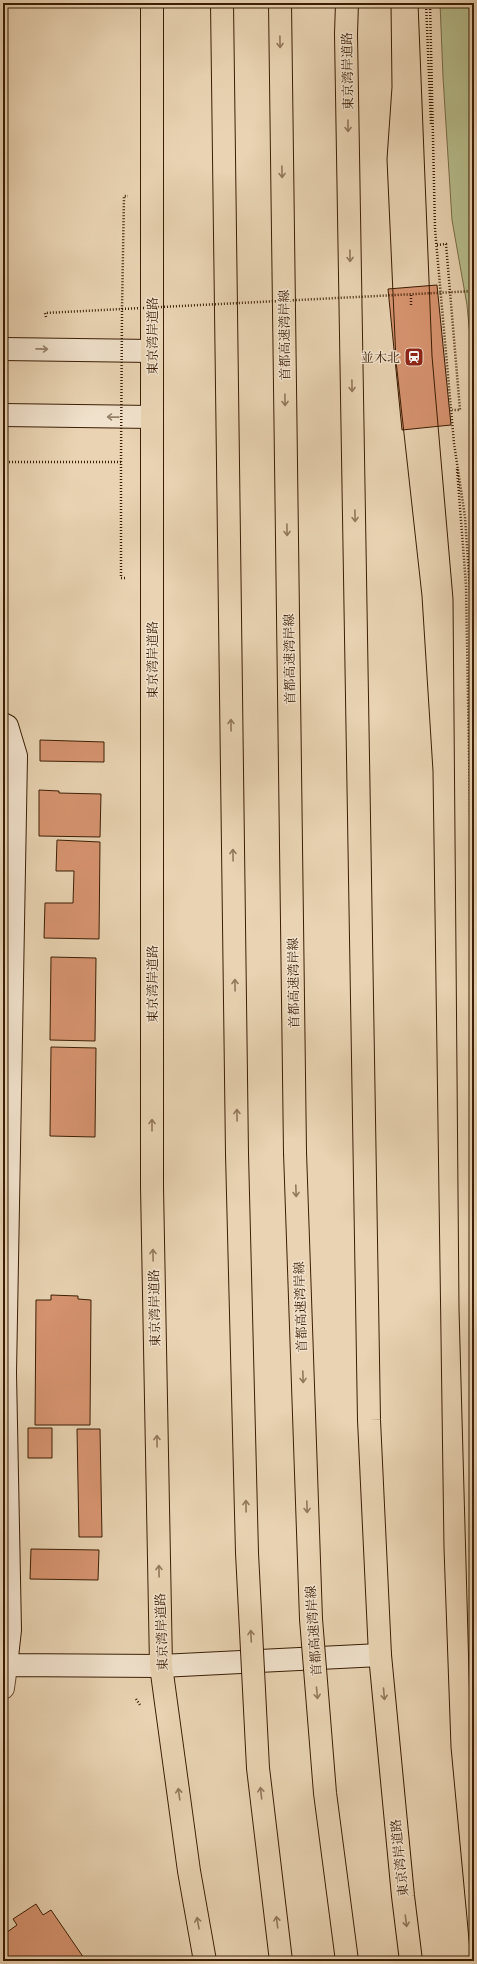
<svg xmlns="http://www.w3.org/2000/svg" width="477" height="1964" viewBox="0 0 477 1964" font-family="'Libre Caslon Text','Noto Serif JP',serif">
  <rect width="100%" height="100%" fill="#e9d3b2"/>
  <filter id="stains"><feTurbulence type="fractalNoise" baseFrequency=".005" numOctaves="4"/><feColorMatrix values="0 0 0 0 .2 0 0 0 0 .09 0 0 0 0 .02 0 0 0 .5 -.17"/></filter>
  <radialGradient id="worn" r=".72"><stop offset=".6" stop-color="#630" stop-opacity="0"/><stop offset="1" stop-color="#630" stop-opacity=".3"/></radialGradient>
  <!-- green -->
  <path fill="#b6bc8c" stroke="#786d48" d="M440,3H474V378L467,305L452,220L443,77Z"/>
  <!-- building -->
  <path fill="#d79470" stroke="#3b1e04" d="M437,285L451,425L402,430L388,289Z
    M3,618H7L6,679H3Z
    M40,740L104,742V762L40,761Z
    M39,790L59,791V793L101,794L100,837L39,836Z
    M57,840L100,842L99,939L44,938L45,903H73L74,871H56Z
    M51,957L96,958L95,1041L50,1040Z
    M51,1047L96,1048L95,1137L50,1136Z
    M51,1295L78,1296V1299L91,1300L90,1425H35L36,1300H51Z
    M28,1428H52V1458H28Z
    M77,1429H100L102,1537H79Z
    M31,1549L99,1550L98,1580L30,1579Z
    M36,1904L43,1915L51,1910L86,1961H3V1935L17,1925L13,1919Z"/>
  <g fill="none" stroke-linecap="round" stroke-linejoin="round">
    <!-- street casing -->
    <g stroke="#664b30" stroke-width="24">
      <path id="street" d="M3,1688L6,1666"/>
    </g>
    <!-- secondary casing -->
    <g stroke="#3b1e04" stroke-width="24">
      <path id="secondary" d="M3,349L152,351
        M3,415L152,417
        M3,724L7,726L16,756L5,1373L10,1630L6,1666
        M3,1665L161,1666L380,1655"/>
    </g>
    <!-- highway casing -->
    <g stroke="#3b1e04" stroke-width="24">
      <path id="highway" d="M152,3V1187L161,1666L189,1871L205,1961
        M222,3L237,1154
        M280,3L295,1152
        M347,3L346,34L369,1420L380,1655L403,1896L411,1961"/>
    </g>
    <!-- path -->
    <path stroke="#3b1e04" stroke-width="2.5" stroke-dasharray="1 2" stroke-linecap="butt" d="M426,3L431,124
      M430,3L435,229L454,443L465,517L474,651
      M437,245L446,244L460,410H452
      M411,295V307
      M46,317L45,313L122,309L124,196H128
      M5,448V462H121V578H126
      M457,469L466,585L474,1029
      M136,1699L140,1705"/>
    <!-- street -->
    <use href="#street" stroke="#f1e2cd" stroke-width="22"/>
    <!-- secondary -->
    <use href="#secondary" stroke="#f1e2cd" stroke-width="22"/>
    <!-- highway -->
    <use href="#highway" stroke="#e9d3b2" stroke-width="22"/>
    <!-- tram -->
    <path stroke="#3b1e04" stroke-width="1" d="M391,3L392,87L387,159L396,361L422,596L433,771L444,1548L451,1747L471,1961
      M418,3L432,356L453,599L459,1309L471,1746L474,1791"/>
    <!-- highway-bridge casing -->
    <g stroke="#3b1e04" stroke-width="24" stroke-linecap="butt">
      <path id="highway-bridge" d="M295,1152L311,1619L325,1793L347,1961
        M237,1154L247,1553L258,1768L281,1961"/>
    </g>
    <!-- path-bridge -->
    <path stroke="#3b1e04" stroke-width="2.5" stroke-dasharray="1 2" stroke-linecap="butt" d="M121,462L122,309L474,291"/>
    <!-- highway-bridge -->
    <use href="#highway-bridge" stroke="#e9d3b2" stroke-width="22"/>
  </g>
  <!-- one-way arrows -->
  <defs><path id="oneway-shaft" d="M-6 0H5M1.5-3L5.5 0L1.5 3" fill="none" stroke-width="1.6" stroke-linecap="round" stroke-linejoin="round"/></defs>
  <g stroke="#92785b">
    <use href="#oneway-shaft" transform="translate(280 42) rotate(89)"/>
    <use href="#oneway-shaft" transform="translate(348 126) rotate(89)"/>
    <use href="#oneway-shaft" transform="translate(282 172) rotate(89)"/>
    <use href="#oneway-shaft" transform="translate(350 256) rotate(89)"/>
    <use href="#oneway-shaft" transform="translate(352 386) rotate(89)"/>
    <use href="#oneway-shaft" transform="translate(285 400) rotate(89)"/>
    <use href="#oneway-shaft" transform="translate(355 516) rotate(89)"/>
    <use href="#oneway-shaft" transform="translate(287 530) rotate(89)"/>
    <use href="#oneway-shaft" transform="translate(231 725) rotate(-91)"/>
    <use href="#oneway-shaft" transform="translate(233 855) rotate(-91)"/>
    <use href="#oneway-shaft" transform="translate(235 985) rotate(-91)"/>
    <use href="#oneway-shaft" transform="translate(237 1115) rotate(-91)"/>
    <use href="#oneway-shaft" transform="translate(152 1125) rotate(-90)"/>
    <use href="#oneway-shaft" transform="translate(296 1191) rotate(88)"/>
    <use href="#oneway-shaft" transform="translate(153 1255) rotate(-91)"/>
    <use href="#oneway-shaft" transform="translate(303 1377) rotate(88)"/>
    <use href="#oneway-shaft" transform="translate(157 1441) rotate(-91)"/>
    <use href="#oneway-shaft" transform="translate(246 1506) rotate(-91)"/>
    <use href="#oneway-shaft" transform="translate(307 1507) rotate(88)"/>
    <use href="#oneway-shaft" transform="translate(159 1571) rotate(-91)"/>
    <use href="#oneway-shaft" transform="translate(251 1636) rotate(-93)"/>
    <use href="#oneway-shaft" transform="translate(317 1693) rotate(85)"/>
    <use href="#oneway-shaft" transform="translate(384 1694) rotate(85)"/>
    <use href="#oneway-shaft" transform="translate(261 1793) rotate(-97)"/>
    <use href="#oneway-shaft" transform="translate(179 1794) rotate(-98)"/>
    <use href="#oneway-shaft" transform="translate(406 1921) rotate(83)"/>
    <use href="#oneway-shaft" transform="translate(277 1922) rotate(-97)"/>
    <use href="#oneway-shaft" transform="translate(198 1923) rotate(-100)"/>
  </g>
  <g stroke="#968068">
    <use href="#oneway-shaft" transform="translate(42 349) rotate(1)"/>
    <use href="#oneway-shaft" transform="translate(113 417) rotate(-179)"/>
  </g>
  <!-- icons -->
  <defs>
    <g id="station-square" transform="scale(1)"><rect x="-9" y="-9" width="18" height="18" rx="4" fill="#8f2418" stroke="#f1e2cd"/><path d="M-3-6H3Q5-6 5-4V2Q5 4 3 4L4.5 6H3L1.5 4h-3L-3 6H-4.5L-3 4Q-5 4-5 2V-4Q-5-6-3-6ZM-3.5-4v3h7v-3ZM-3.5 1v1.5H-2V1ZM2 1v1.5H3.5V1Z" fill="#fff"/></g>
  </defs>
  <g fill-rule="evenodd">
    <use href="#station-square" x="414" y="357"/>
  </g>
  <g text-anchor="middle" stroke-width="3" stroke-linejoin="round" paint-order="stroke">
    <!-- street labels -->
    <g font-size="13" fill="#3b1e04" stroke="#f1e2cd">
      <text transform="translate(347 71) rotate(-91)" y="5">東京湾岸道路</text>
      <text transform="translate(284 335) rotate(-91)" y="5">首都高速湾岸線</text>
      <text transform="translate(152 336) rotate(-90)" y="5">東京湾岸道路</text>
      <text transform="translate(289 659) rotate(-91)" y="5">首都高速湾岸線</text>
      <text transform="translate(152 660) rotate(-90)" y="5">東京湾岸道路</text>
      <text transform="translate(293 983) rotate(-91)" y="5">首都高速湾岸線</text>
      <text transform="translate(152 984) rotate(-90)" y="5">東京湾岸道路</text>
      <text transform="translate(300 1307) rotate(-92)" y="5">首都高速湾岸線</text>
      <text transform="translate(154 1308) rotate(-91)" y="5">東京湾岸道路</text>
      <text transform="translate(313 1631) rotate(-94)" y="5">首都高速湾岸線</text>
      <text transform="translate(161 1632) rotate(-92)" y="5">東京湾岸道路</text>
      <text transform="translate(399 1858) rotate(-96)" y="5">東京湾岸道路</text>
    </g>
    <!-- poi labels -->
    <g font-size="13" fill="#3b1e04" stroke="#f1e2cd" text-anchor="end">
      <text x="400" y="362">並木北</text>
    </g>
  </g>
  <!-- margin -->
  <rect width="477" height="1964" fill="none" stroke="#e9d3b2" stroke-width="16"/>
  <rect x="4" y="4" width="469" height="1956" fill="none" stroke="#3b1e04" stroke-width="2"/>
  <rect x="8" y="8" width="461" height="1948" fill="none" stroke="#3b1e04"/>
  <rect width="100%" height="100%" filter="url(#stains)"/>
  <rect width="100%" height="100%" fill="url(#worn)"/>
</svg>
